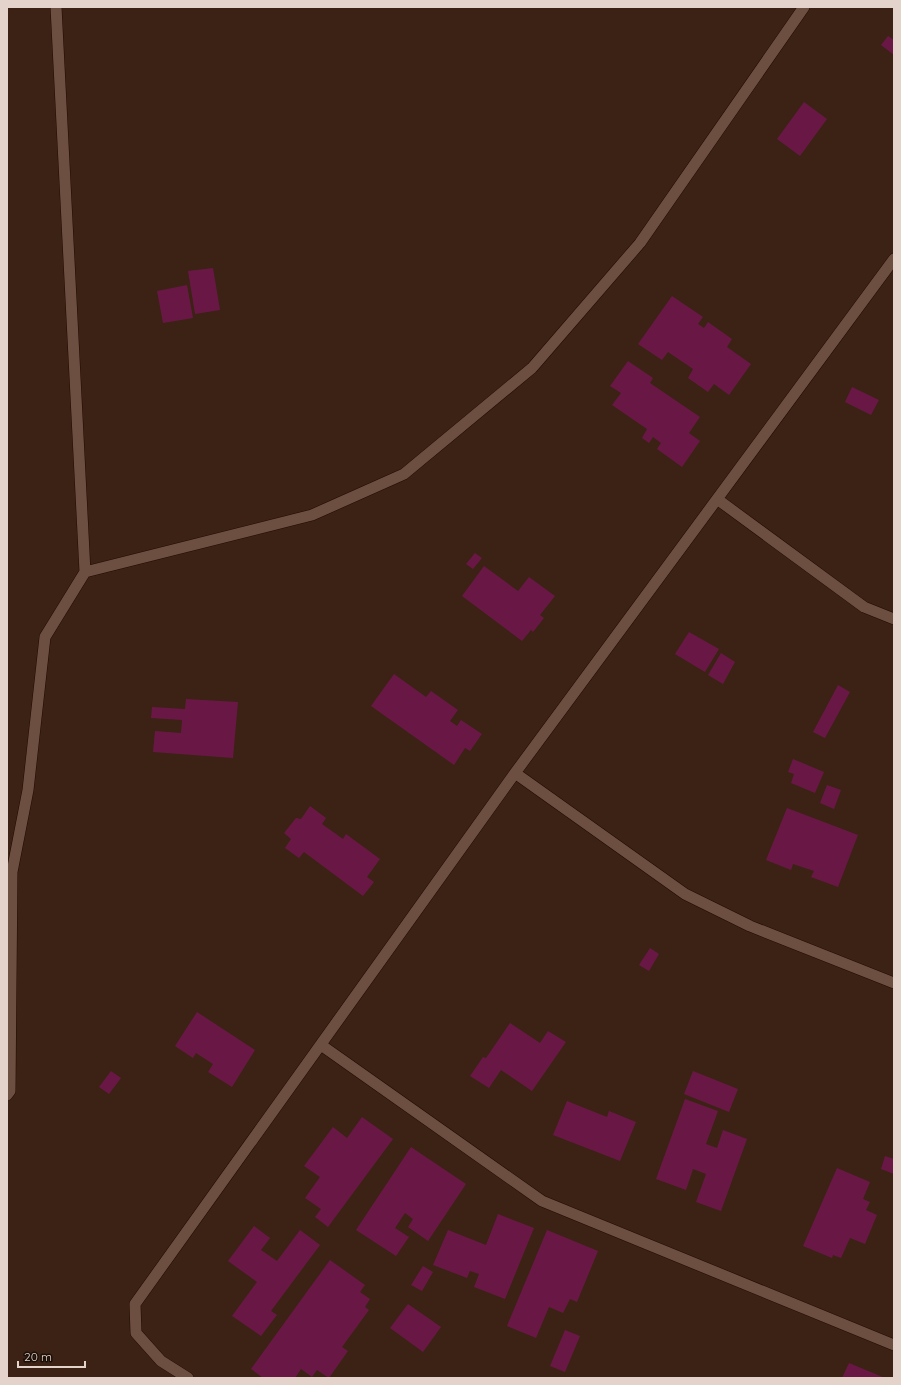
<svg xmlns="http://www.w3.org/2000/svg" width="901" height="1385" viewBox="0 0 901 1385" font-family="Quicksand,sans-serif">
  <rect width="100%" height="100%" fill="#3b2215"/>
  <!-- building -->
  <path fill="#691846" d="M888,36L894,40V55L881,45Z
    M804,102L827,119L800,156L777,139Z
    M213,268L220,310L195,314L188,271Z
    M187,285L193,318L163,323L157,291Z
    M672,296L703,317L698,324L704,328L708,322L732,339L727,347L751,364L729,395L714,384L708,392L688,378L693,369L668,352L662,360L638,344Z
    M628,361L653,378L650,383L700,417L689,433L700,441L682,467L657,449L661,443L653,437L649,443L642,438L647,429L612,405L621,393L610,386Z
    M852,387L879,400L871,415L845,402Z
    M475,553L482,558L473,569L466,564Z
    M484,566L518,591L529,577L555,596L540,615L544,618L533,632L531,630L522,641L462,596Z
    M689,632L719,649L705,672L675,654Z
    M721,653L735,662L723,684L708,675Z
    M394,674L426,697L431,691L458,710L450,721L457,726L461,720L482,734L470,751L465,748L454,765L371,706Z
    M838,685L850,692L825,738L813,732Z
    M186,699L238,702L233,758L153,752L155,731L181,733L182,720L151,718L152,707L185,709Z
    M793,759L824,772L815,793L791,783L794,774L788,772Z
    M827,785L841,790L834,809L820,803Z
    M310,806L326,818L322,824L343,839L346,834L380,859L367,877L374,882L363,896L304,852L299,858L285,848L291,839L284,833L296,818L301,819Z
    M787,808L858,835L838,887L811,877L814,871L793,864L791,870L766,860Z
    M650,948L659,954L649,971L639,965Z
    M197,1012L255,1050L232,1087L208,1072L213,1064L196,1053L193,1058L175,1046Z
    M510,1023L540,1043L548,1031L566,1042L532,1091L501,1070L489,1088L470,1076L483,1057L486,1058Z
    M111,1071L121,1078L109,1094L99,1087Z
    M693,1071L738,1089L729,1112L684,1094Z
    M685,1099L718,1111L706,1144L717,1148L723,1130L747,1139L721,1211L696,1202L706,1174L693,1169L686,1190L656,1179Z
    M567,1101L607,1117L609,1111L636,1122L620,1161L553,1135Z
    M362,1117L393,1139L328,1227L315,1217L321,1209L305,1198L320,1177L304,1166L333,1127L347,1138Z
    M411,1147L466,1184L428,1241L408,1227L413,1219L405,1213L395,1228L409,1237L396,1256L356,1230Z
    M885,1156L894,1159V1174L881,1169Z
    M837,1168L870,1182L863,1199L870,1202L866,1210L877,1215L865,1244L850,1238L841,1258L833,1255L832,1258L803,1246Z
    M498,1214L534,1228L505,1299L474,1287L479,1274L470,1271L467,1278L433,1265L448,1230L486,1245Z
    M254,1226L270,1238L261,1250L277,1261L300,1230L320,1245L271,1311L277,1315L261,1336L232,1316L257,1282L228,1261Z
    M547,1230L598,1251L577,1302L570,1299L563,1313L549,1307L536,1338L507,1326Z
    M330,1260L365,1285L360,1292L370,1299L365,1307L369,1310L342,1347L348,1351L329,1378L317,1370L312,1377L301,1369L295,1378H263L251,1369Z
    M423,1266L433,1272L422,1291L411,1285Z
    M408,1304L441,1327L423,1352L390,1328Z
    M565,1330L580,1336L565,1372L550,1366Z
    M849,1363L885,1378H842Z"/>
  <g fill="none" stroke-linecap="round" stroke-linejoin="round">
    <!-- service casing -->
    <g stroke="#210a01" stroke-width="12">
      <path id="service" d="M56,7L85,572
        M7,1095L10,1091L12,872L28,790L45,637L85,572L312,515L404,474L532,368L640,243L804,7"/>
    </g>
    <!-- minor casing -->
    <g stroke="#210a01" stroke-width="12">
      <path id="minor" d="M717,499L864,607L894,619
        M515,773L685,894L750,926L894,983
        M321,1045L542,1201L894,1345
        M188,1378L161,1361L136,1333L135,1304L515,773L894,259"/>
    </g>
    <!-- service -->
    <use href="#service" stroke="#6c4f40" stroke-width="11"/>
    <!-- minor -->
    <use href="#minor" stroke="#6c4f40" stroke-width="11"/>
  </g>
  <!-- border -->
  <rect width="901" height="1385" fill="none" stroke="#e4d3ca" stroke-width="16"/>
  <!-- scale -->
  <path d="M18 1361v6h67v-6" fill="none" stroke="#e4d3ca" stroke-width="2"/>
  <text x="24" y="1361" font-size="12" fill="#e4d3ca" stroke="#1a0f09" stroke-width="3" paint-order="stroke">20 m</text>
</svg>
